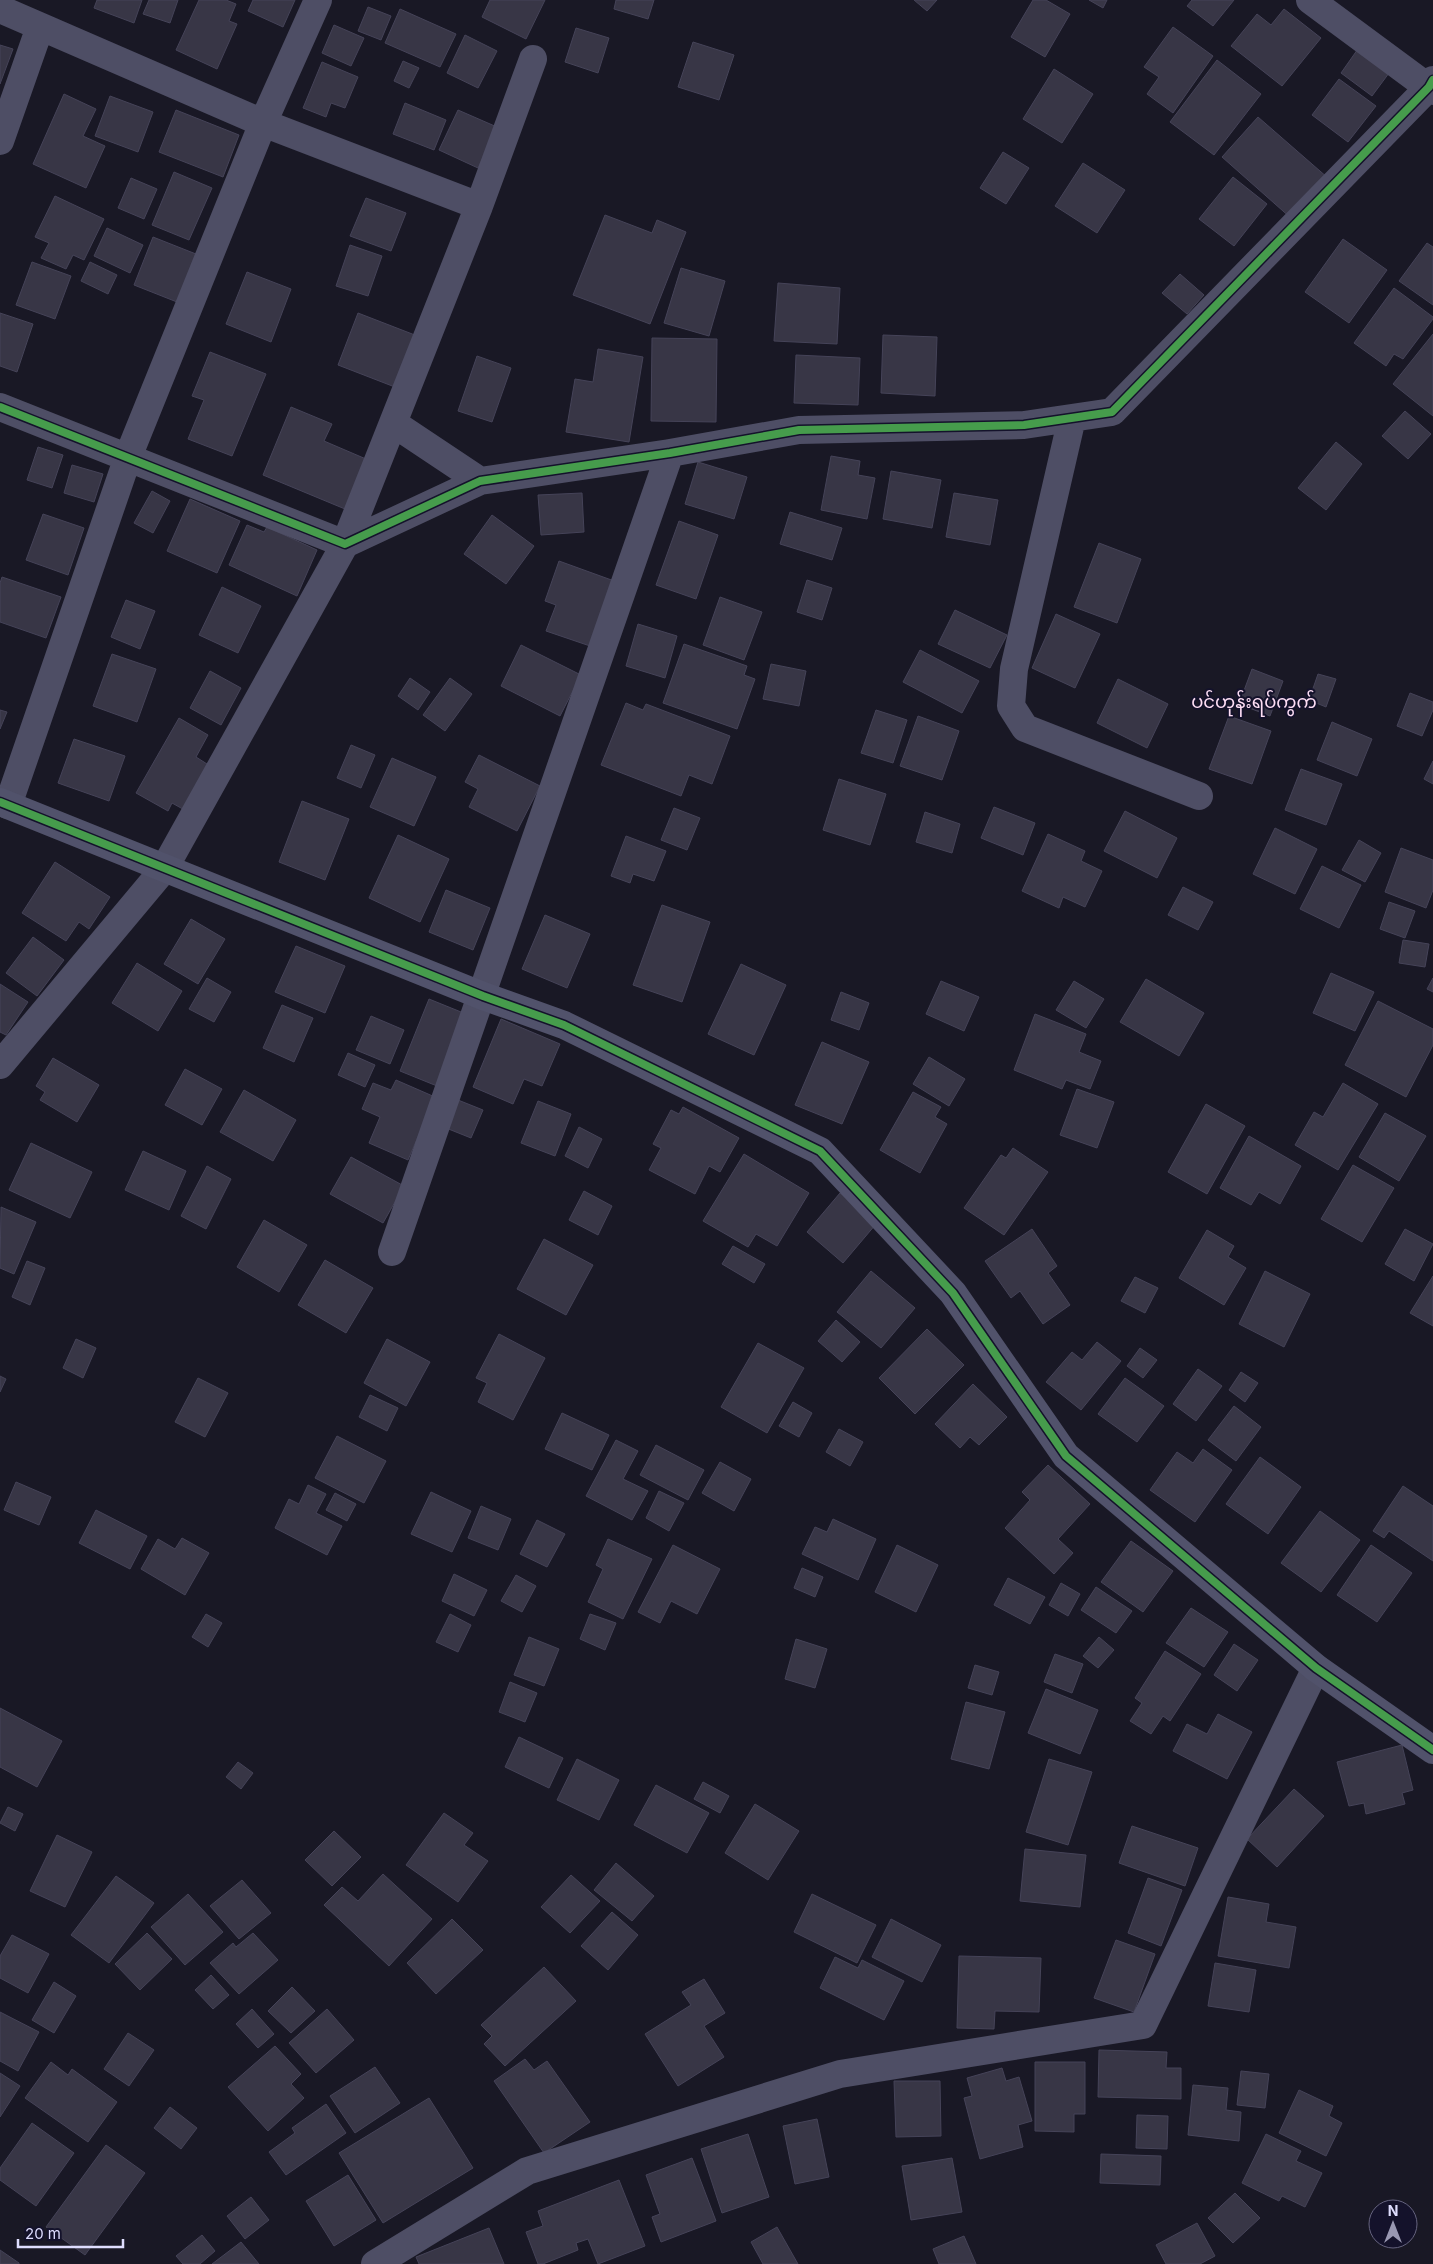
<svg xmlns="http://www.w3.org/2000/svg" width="1433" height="2264" viewBox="0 0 1433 2264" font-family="Inter,'Noto Sans Myanmar',sans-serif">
  <rect width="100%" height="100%" fill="#191825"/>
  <!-- building -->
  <path fill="#383646" stroke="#454358" d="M97,0H142L134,23L94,8Z
    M149,0H178L170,23L143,14Z
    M199,0H226L236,4L229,21L237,24L217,69L176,50Z
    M253,0H295L283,27L248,11Z
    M490,0H545L526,39L482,17Z
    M616,0H654L648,19L614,9Z
    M914,0H937L927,11Z
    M1033,0H1046L1070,14L1045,57L1011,37Z
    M1089,0H1107L1103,8Z
    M1192,0H1234L1213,26L1187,6Z
    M368,7L391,16L381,40L358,31Z
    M400,9L456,34L440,67L385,43Z
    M1284,9L1321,38L1282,86L1231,46L1257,14L1271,25Z
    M334,25L364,38L351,66L322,53Z
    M1173,27L1213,56L1173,113L1147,94L1159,77L1144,67Z
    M576,28L609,38L598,73L565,62Z
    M465,35L497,51L478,88L447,73Z
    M693,42L734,55L719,100L678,87Z
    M0,45L13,49L0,84Z
    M1360,46L1392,69L1372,96L1341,73Z
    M1217,60L1261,94L1214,155L1170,122Z
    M403,61L419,68L409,88L394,81Z
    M322,62L358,77L345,108L331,103L326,117L303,108Z
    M1054,69L1093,94L1062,143L1023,119Z
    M1339,79L1376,106L1348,142L1312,115Z
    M64,94L96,109L83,136L105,146L86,188L33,164Z
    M110,96L153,112L138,152L95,136Z
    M405,103L446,120L434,150L393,134Z
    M176,110L239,135L223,177L159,152Z
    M458,110L497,127L478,168L439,150Z
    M1258,117L1328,178L1292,219L1222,157Z
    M1003,152L1029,168L1006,204L980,188Z
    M1083,163L1125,190L1097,233L1055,206Z
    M174,172L212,188L189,240L152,225Z
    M1233,177L1267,204L1234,246L1199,219Z
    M131,178L157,189L144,219L118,208Z
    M55,196L104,219L84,260L73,255L66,269L41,258L49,243L35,237Z
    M366,198L406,213L391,251L350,236Z
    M605,215L652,233L657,220L686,232L650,324L573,295Z
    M107,228L143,245L130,273L94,256Z
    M153,237L196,254L177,302L134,285Z
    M1343,239L1387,270L1349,323L1305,292Z
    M1427,243L1433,247V305L1399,281Z
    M350,245L382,256L368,296L336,286Z
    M32,262L71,276L55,319L16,305Z
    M90,262L117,275L108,294L81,281Z
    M681,268L725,281L709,336L664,323Z
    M247,272L291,289L271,342L226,324Z
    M1180,274L1204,295L1187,314L1162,293Z
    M778,283L840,288L837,344L774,341Z
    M1394,288L1433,317V319L1403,359L1394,354L1386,366L1354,343Z
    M0,313L33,324L17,372L0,366Z
    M358,313L420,337L400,389L338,365Z
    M1433,334V416L1393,384Z
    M883,335L937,337L935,396L881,393Z
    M652,338L717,339L716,422L651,421Z
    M598,349L643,357L629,442L566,432L575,379L593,382Z
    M210,352L266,374L232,456L188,439L204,400L192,396Z
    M796,355L860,358L858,405L794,403Z
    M477,356L511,368L492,422L458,411Z
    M291,407L332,424L324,441L366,459L345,509L263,475Z
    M1405,411L1431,434L1408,459L1382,436Z
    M1336,442L1362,464L1326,510L1298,488Z
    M38,447L63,455L52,488L27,480Z
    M831,456L860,461L858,475L875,478L867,519L821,510Z
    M698,462L747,477L734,519L685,504Z
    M72,465L103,474L94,502L64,493Z
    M891,471L941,480L932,528L883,519Z
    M152,491L170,501L153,533L134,523Z
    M582,493L584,532L541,535L538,495Z
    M954,493L998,500L990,545L946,537Z
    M190,499L240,521L217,573L167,551Z
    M790,512L842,528L832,560L780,544Z
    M43,514L84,528L68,575L26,560Z
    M492,515L534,546L506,584L464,554Z
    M679,521L718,535L696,599L656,585Z
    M247,525L264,532L267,527L317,550L297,596L229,565Z
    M1099,543L1141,559L1117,623L1074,607Z
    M559,561L617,582L593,647L546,631L556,605L545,601Z
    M2,577L61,597L46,638L0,622V583Z
    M807,580L832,588L822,620L797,612Z
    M222,587L261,606L238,653L199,635Z
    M720,597L762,612L744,660L703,645Z
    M126,600L155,611L140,649L111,637Z
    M955,610L1007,635L990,668L938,644Z
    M1056,614L1100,634L1075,688L1032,668Z
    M638,624L677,636L665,678L626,666Z
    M684,644L747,666L744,675L755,679L737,729L663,703Z
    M521,645L581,675L560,716L501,686Z
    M920,650L979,681L962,713L903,682Z
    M112,654L156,669L137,722L93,706Z
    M771,664L806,671L799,706L763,699Z
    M1252,669L1283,681L1270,716L1239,704Z
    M210,671L241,688L221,725L190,708Z
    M1318,674L1336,679L1326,707L1309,700Z
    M410,678L430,692L418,710L398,696Z
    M450,678L472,694L445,731L423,715Z
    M1118,679L1168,704L1147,748L1097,723Z
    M1410,693L1433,702V710L1422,736L1397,726Z
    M626,703L643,710L646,704L730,736L712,784L689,775L681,796L601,765Z
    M0,710L7,712L0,729Z
    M876,710L907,720L893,763L861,753Z
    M918,716L959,731L942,780L900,766Z
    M1229,716L1271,731L1252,784L1209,769Z
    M179,718L208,735L196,757L215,769L190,813L172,803L168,811L136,793Z
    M1332,722L1372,739L1357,776L1317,760Z
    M74,739L125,756L109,801L58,783Z
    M351,745L375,755L361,788L337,778Z
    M479,755L540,786L517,831L469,807L478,789L465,782Z
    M392,758L436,777L414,826L370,807Z
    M1433,761V784L1424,779Z
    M1301,769L1342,784L1326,825L1285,810Z
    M839,779L886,794L870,845L823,830Z
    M302,801L349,819L325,880L279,862Z
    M994,807L1035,823L1023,855L981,838Z
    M674,808L700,818L687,850L661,840Z
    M1125,811L1177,838L1157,878L1104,851Z
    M925,812L960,824L952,853L916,842Z
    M1275,828L1317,849L1295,894L1253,874Z
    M1048,834L1085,851L1081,861L1102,871L1085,907L1063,897L1059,908L1022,891Z
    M398,835L449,859L420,922L369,898Z
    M626,836L666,851L654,881L633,874L630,883L611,876Z
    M1359,840L1381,853L1365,882L1342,870Z
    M1401,848L1433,860V890L1426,908L1385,892Z
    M55,862L110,897L89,929L79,922L66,941L22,913Z
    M1322,866L1361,885L1339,928L1300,909Z
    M1183,887L1213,902L1198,930L1168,915Z
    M446,890L490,908L473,950L429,932Z
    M1389,902L1415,911L1405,938L1380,929Z
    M662,905L710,922L682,1002L633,985Z
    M545,915L590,934L567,988L522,969Z
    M191,919L225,939L198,984L164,964Z
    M33,937L64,960L37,996L6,973Z
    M1403,940L1429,944L1425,967L1399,963Z
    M296,946L345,966L325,1013L275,992Z
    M137,963L182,991L158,1031L112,1003Z
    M741,964L786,985L754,1055L708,1034Z
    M1331,973L1374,992L1355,1031L1313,1013Z
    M207,978L231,992L214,1022L189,1009Z
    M1433,978V992L1427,989Z
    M1146,979L1204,1013L1179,1056L1120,1022Z
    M941,981L979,997L964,1031L926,1014Z
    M1074,981L1104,999L1086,1028L1056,1010Z
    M0,984L28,1002L6,1035L0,1032Z
    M841,992L869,1003L859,1030L831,1020Z
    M429,999L466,1014L437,1086L400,1071Z
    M1378,1001L1433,1029V1045L1406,1097L1345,1065Z
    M282,1005L313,1018L294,1062L263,1048Z
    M1035,1014L1086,1034L1079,1052L1101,1061L1090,1089L1066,1080L1062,1089L1014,1070Z
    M371,1016L404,1030L390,1064L356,1050Z
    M501,1019L560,1044L542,1086L524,1079L513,1104L473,1087Z
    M822,1042L869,1062L842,1124L795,1105Z
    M348,1053L375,1065L365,1087L338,1075Z
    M929,1057L965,1079L949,1106L913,1084Z
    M53,1058L99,1085L77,1122L40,1100L45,1092L36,1086Z
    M185,1069L222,1089L202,1125L165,1105Z
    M396,1080L435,1097L408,1160L369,1143L380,1117L362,1109L373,1083L391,1090Z
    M1343,1083L1378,1104L1338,1170L1295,1145L1314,1112L1323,1117Z
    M1077,1089L1114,1102L1097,1148L1060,1135Z
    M244,1090L296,1120L273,1161L220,1132Z
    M913,1092L941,1107L935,1117L947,1124L920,1173L880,1150Z
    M458,1100L483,1110L471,1138L446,1128Z
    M538,1101L571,1114L555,1156L521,1143Z
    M1206,1104L1245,1126L1207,1194L1168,1172Z
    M683,1107L739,1138L720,1172L709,1166L695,1194L649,1170L661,1148L653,1144L671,1110L679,1114Z
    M1385,1113L1426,1136L1399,1181L1359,1157Z
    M579,1127L602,1139L588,1168L565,1156Z
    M1249,1136L1301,1166L1280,1204L1259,1192L1251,1205L1220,1188Z
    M31,1143L92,1172L70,1218L9,1190Z
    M1013,1148L1048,1172L1004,1235L964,1208L1001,1155L1006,1158Z
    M143,1151L186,1171L169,1210L125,1190Z
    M744,1154L809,1193L777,1246L756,1234L748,1247L703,1221Z
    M351,1157L404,1186L383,1223L330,1194Z
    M1353,1165L1394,1188L1362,1242L1321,1219Z
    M207,1166L231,1179L206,1229L181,1216Z
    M584,1191L612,1206L598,1235L569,1220Z
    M840,1193L876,1224L843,1263L807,1232Z
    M1,1207L36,1222L14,1274L0,1268Z
    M264,1220L307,1245L279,1292L237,1267Z
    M1032,1229L1057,1266L1048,1273L1070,1305L1043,1324L1020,1291L1011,1298L985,1261Z
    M1405,1229L1433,1244L1414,1281L1385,1264Z
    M1207,1230L1234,1246L1228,1257L1246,1268L1224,1305L1179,1278Z
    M544,1239L593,1265L566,1315L517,1289Z
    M733,1246L765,1264L754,1283L722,1264Z
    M325,1260L373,1288L346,1333L298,1305Z
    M27,1261L45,1268L30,1305L12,1297Z
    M871,1271L915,1308L881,1348L837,1312Z
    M1265,1271L1310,1294L1284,1347L1239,1324Z
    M1433,1276V1326L1410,1313Z
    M1135,1277L1158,1288L1145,1313L1121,1301Z
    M836,1320L860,1342L842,1362L818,1341Z
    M927,1329L964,1365L915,1414L879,1378Z
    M499,1334L545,1358L513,1420L478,1402L487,1383L476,1378Z
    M76,1339L96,1348L83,1378L63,1368Z
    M387,1339L430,1362L406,1406L364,1383Z
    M1097,1342L1121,1361L1081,1410L1046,1382L1072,1352L1082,1360Z
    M758,1343L804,1368L767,1433L721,1407Z
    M1140,1348L1157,1360L1143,1378L1127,1366Z
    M1198,1369L1222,1386L1196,1421L1173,1404Z
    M1241,1372L1258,1383L1245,1402L1229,1390Z
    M0,1376L6,1379L0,1392Z
    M198,1378L228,1393L205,1437L175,1422Z
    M1125,1378L1164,1406L1137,1442L1098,1414Z
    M973,1384L1007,1417L979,1445L970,1437L960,1448L935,1424Z
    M370,1395L398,1408L387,1431L359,1417Z
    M793,1402L812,1413L799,1437L779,1426Z
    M1234,1406L1261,1427L1236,1461L1208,1440Z
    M562,1413L609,1435L592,1470L545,1449Z
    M839,1429L863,1442L850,1466L826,1452Z
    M337,1436L386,1461L364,1503L315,1478Z
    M616,1440L638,1451L623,1479L648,1491L632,1520L586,1496Z
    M656,1445L704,1470L688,1500L640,1475Z
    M1203,1449L1232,1470L1195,1522L1150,1490L1177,1452L1193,1463Z
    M1260,1457L1301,1487L1268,1534L1226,1504Z
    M720,1462L751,1479L734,1511L702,1493Z
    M1048,1465L1090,1504L1058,1539L1073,1553L1054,1574L1005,1528L1030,1500L1022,1492Z
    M16,1482L51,1497L39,1525L4,1510Z
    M308,1485L326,1494L316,1513L342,1526L327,1555L275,1528L289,1499L299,1504Z
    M1403,1486L1433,1506V1561L1389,1531L1384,1538L1373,1531Z
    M659,1491L684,1503L669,1531L646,1518Z
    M431,1492L471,1511L452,1552L411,1534Z
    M335,1493L356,1504L347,1521L326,1510Z
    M481,1506L511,1519L498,1550L468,1538Z
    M96,1510L147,1536L130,1569L79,1543Z
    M1320,1511L1360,1540L1321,1592L1281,1563Z
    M833,1519L876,1539L858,1580L802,1554L815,1527L827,1532Z
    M537,1520L565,1534L547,1567L520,1554Z
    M182,1538L209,1553L185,1595L141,1569L158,1539L175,1549Z
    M608,1539L652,1559L623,1619L588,1602L603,1569L596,1565Z
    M1131,1541L1173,1571L1143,1612L1101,1582Z
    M673,1545L720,1569L697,1614L671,1601L660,1623L638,1612Z
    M897,1545L938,1565L916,1612L875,1592Z
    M1371,1545L1412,1573L1377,1622L1337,1595Z
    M802,1568L823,1577L815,1597L794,1588Z
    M454,1574L487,1590L474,1616L442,1601Z
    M516,1575L536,1586L522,1612L501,1601Z
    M1008,1578L1045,1597L1030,1624L994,1605Z
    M1061,1583L1080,1594L1068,1616L1049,1605Z
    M1096,1587L1132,1611L1116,1633L1081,1610Z
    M1191,1608L1228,1632L1204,1667L1166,1643Z
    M206,1614L222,1623L208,1647L192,1637Z
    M450,1614L471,1625L458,1652L436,1642Z
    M590,1614L616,1623L605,1650L580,1639Z
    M529,1637L559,1649L544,1686L514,1675Z
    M1099,1637L1114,1650L1098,1668L1083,1656Z
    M796,1639L827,1649L815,1688L785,1679Z
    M1234,1644L1258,1660L1237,1691L1214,1675Z
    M1165,1651L1201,1674L1170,1721L1163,1716L1151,1734L1130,1721L1142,1703L1135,1698Z
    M1055,1654L1083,1664L1072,1693L1044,1682Z
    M975,1665L999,1672L992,1695L968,1688Z
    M510,1682L537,1693L525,1722L499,1712Z
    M1046,1689L1098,1710L1080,1754L1028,1733Z
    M966,1702L1005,1712L989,1769L951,1759Z
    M0,1708L62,1741L37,1787L0,1767Z
    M1218,1714L1252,1732L1227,1779L1173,1751L1187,1724L1207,1734Z
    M519,1737L563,1758L549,1788L505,1767Z
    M1402,1745L1413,1790L1402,1793L1405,1804L1366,1814L1364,1803L1349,1806L1337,1762Z
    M577,1759L619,1780L599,1820L557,1800Z
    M1049,1759L1092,1772L1068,1845L1026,1832Z
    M238,1762L253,1773L241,1789L226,1777Z
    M703,1782L729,1796L720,1813L694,1799Z
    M656,1785L709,1813L687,1853L634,1825Z
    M1294,1789L1324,1816L1277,1867L1247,1839Z
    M755,1804L799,1831L768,1880L725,1853Z
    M8,1807L23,1814L15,1831L0,1823Z
    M444,1813L473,1833L464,1845L488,1861L458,1902L406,1865Z
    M1132,1826L1198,1848L1185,1886L1119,1863Z
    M334,1831L361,1857L332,1886L305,1860Z
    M57,1835L92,1852L65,1907L30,1891Z
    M1025,1849L1086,1855L1080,1907L1020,1901Z
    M616,1863L654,1896L632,1921L594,1890Z
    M383,1874L432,1919L389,1966L324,1905L342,1887L358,1901Z
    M571,1875L600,1901L570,1933L541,1907Z
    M116,1876L154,1903L109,1963L71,1935Z
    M1148,1878L1182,1890L1161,1946L1128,1933Z
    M242,1880L271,1913L239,1939L210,1906Z
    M188,1894L223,1932L185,1965L151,1927Z
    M812,1894L876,1925L857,1963L794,1932Z
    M1228,1897L1269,1904L1266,1922L1296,1927L1289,1968L1218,1956Z
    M612,1912L638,1935L608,1970L581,1946Z
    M452,1919L483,1950L436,1994L407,1963Z
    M891,1919L941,1945L922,1982L872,1957Z
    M147,1933L172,1959L140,1990L115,1964Z
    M253,1933L278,1960L239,1994L210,1963L233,1943L236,1947Z
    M12,1935L49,1954L28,1993L0,1978V1956Z
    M1116,1940L1155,1954L1134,2012L1094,1998Z
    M959,1956L1041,1958L1039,2012L995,2011L994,2029L957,2028Z
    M835,1957L858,1968L862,1960L904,1981L884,2020L820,1988Z
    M1215,1963L1256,1970L1249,2012L1208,2006Z
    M544,1967L576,2001L505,2066L484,2044L492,2036L481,2025Z
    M211,1975L229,1995L213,2009L195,1990Z
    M704,1979L725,2013L704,2026L724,2057L678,2086L645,2034L691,2005L682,1992Z
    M54,1982L76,1996L54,2033L32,2020Z
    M292,1987L315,2011L291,2033L268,2011Z
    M252,2009L274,2034L258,2048L236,2024Z
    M327,2009L354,2040L316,2073L289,2043Z
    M0,2012L39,2032L18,2071L0,2061Z
    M128,2033L154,2050L129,2086L104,2069Z
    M275,2046L301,2074L291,2084L304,2098L268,2131L228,2087Z
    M1099,2050L1167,2052L1166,2068H1181V2099L1098,2097Z
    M525,2059L534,2070L547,2061L590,2122L544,2153L494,2081Z
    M51,2062L68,2075L72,2069L117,2102L88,2142L25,2098Z
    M1035,2062H1085V2114H1074V2132L1035,2131Z
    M375,2067L400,2103L355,2133L330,2096Z
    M1002,2068L1006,2081L1019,2077L1032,2121L1018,2125L1023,2147L980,2159L964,2098L972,2096L967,2078Z
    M1241,2071L1269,2074L1265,2108L1237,2105Z
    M0,2073L20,2086L0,2117Z
    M894,2081H940L941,2136L896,2137Z
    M1193,2085L1228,2088L1226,2110L1241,2112L1239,2141L1188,2135Z
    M1299,2090L1333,2106L1329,2116L1342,2123L1326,2156L1279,2133Z
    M429,2098L473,2168L383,2223L339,2153Z
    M326,2104L346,2133L286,2175L269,2152L295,2133L292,2128Z
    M170,2107L197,2128L181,2149L154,2128Z
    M1137,2115L1168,2116L1167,2149L1136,2148Z
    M817,2119L829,2177L795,2184L783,2126Z
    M32,2123L74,2153L36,2206L0,2180V2168Z
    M748,2134L769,2197L722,2213L701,2149Z
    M1266,2134L1301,2151L1296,2161L1322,2173L1305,2207L1282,2196L1279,2201L1242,2183Z
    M106,2145L145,2173L85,2255L46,2227Z
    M1101,2154L1161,2156L1160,2185L1100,2183Z
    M692,2158L716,2221L661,2242L652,2217L660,2214L646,2175Z
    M952,2158L962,2212L911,2220L902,2166Z
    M348,2175L376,2220L334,2246L306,2201Z
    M619,2180L645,2246L598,2264L588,2239L576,2243L578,2250L543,2264H538L526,2232L543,2226L538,2211Z
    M1235,2193L1260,2218L1233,2243L1208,2218Z
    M251,2197L269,2220L245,2239L227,2216Z
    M1197,2223L1215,2256L1200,2264H1166L1156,2245Z
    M777,2227L798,2264H763L751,2242Z
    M489,2228L504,2264H419L416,2257Z
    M202,2235L215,2251L200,2264H183L176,2256Z
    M964,2236L976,2264H939L933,2249Z
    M241,2242L259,2264H212Z
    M0,2250L19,2263V2264H0Z"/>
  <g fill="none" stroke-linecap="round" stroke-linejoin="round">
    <!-- street -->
    <path stroke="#4e4e65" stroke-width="28" d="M1310,0L1433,91
      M0,9L263,123L479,206
      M0,141L40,27
      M0,407L345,544L480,481L670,453L799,430L1024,425L1112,412L1429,87L1433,80
      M1072,418L1014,669L1011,706L1025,728L1199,796
      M393,423L480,481
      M8,805L128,457L263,123L318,0
      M0,1065L164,869L345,544L479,206L533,59
      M392,1252L670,453
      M375,2264L527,2171L840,2074L1143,2025L1316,1668"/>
    <!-- secondary -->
    <path stroke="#51526b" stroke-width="28" d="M0,802L483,996L564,1025L820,1151L953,1293L1066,1456L1316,1668L1433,1750"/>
    <!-- cycleway casing -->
    <g stroke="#14122b" stroke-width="11">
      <path id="cycleway" d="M0,407L345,544L480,481L670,453L799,430L1024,425L1112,412L1429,87L1433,80
        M0,802L483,996L564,1025L820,1151L953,1293L1066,1456L1316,1668L1433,1750"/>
    </g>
    <!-- cycleway -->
    <use href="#cycleway" stroke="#469c4c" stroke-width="8"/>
  </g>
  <g text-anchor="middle" stroke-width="4" stroke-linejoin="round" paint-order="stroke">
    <!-- quarter labels -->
    <g font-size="18" fill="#fedef5" stroke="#14122b">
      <text x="1254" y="708">ပင်ဟုန်းရပ်ကွက်</text>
    </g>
  </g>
  <!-- north arrow -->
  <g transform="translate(1393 2224)"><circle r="24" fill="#14122b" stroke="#65637f"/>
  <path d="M0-4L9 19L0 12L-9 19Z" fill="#9998b2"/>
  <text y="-8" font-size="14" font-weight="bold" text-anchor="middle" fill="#deddfe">N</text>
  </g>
  <!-- scale -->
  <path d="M18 2239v8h105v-8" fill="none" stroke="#deddfe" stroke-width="2.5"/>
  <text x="25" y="2239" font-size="15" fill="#deddfe" stroke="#14122b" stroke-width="4" paint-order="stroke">20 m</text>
</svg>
